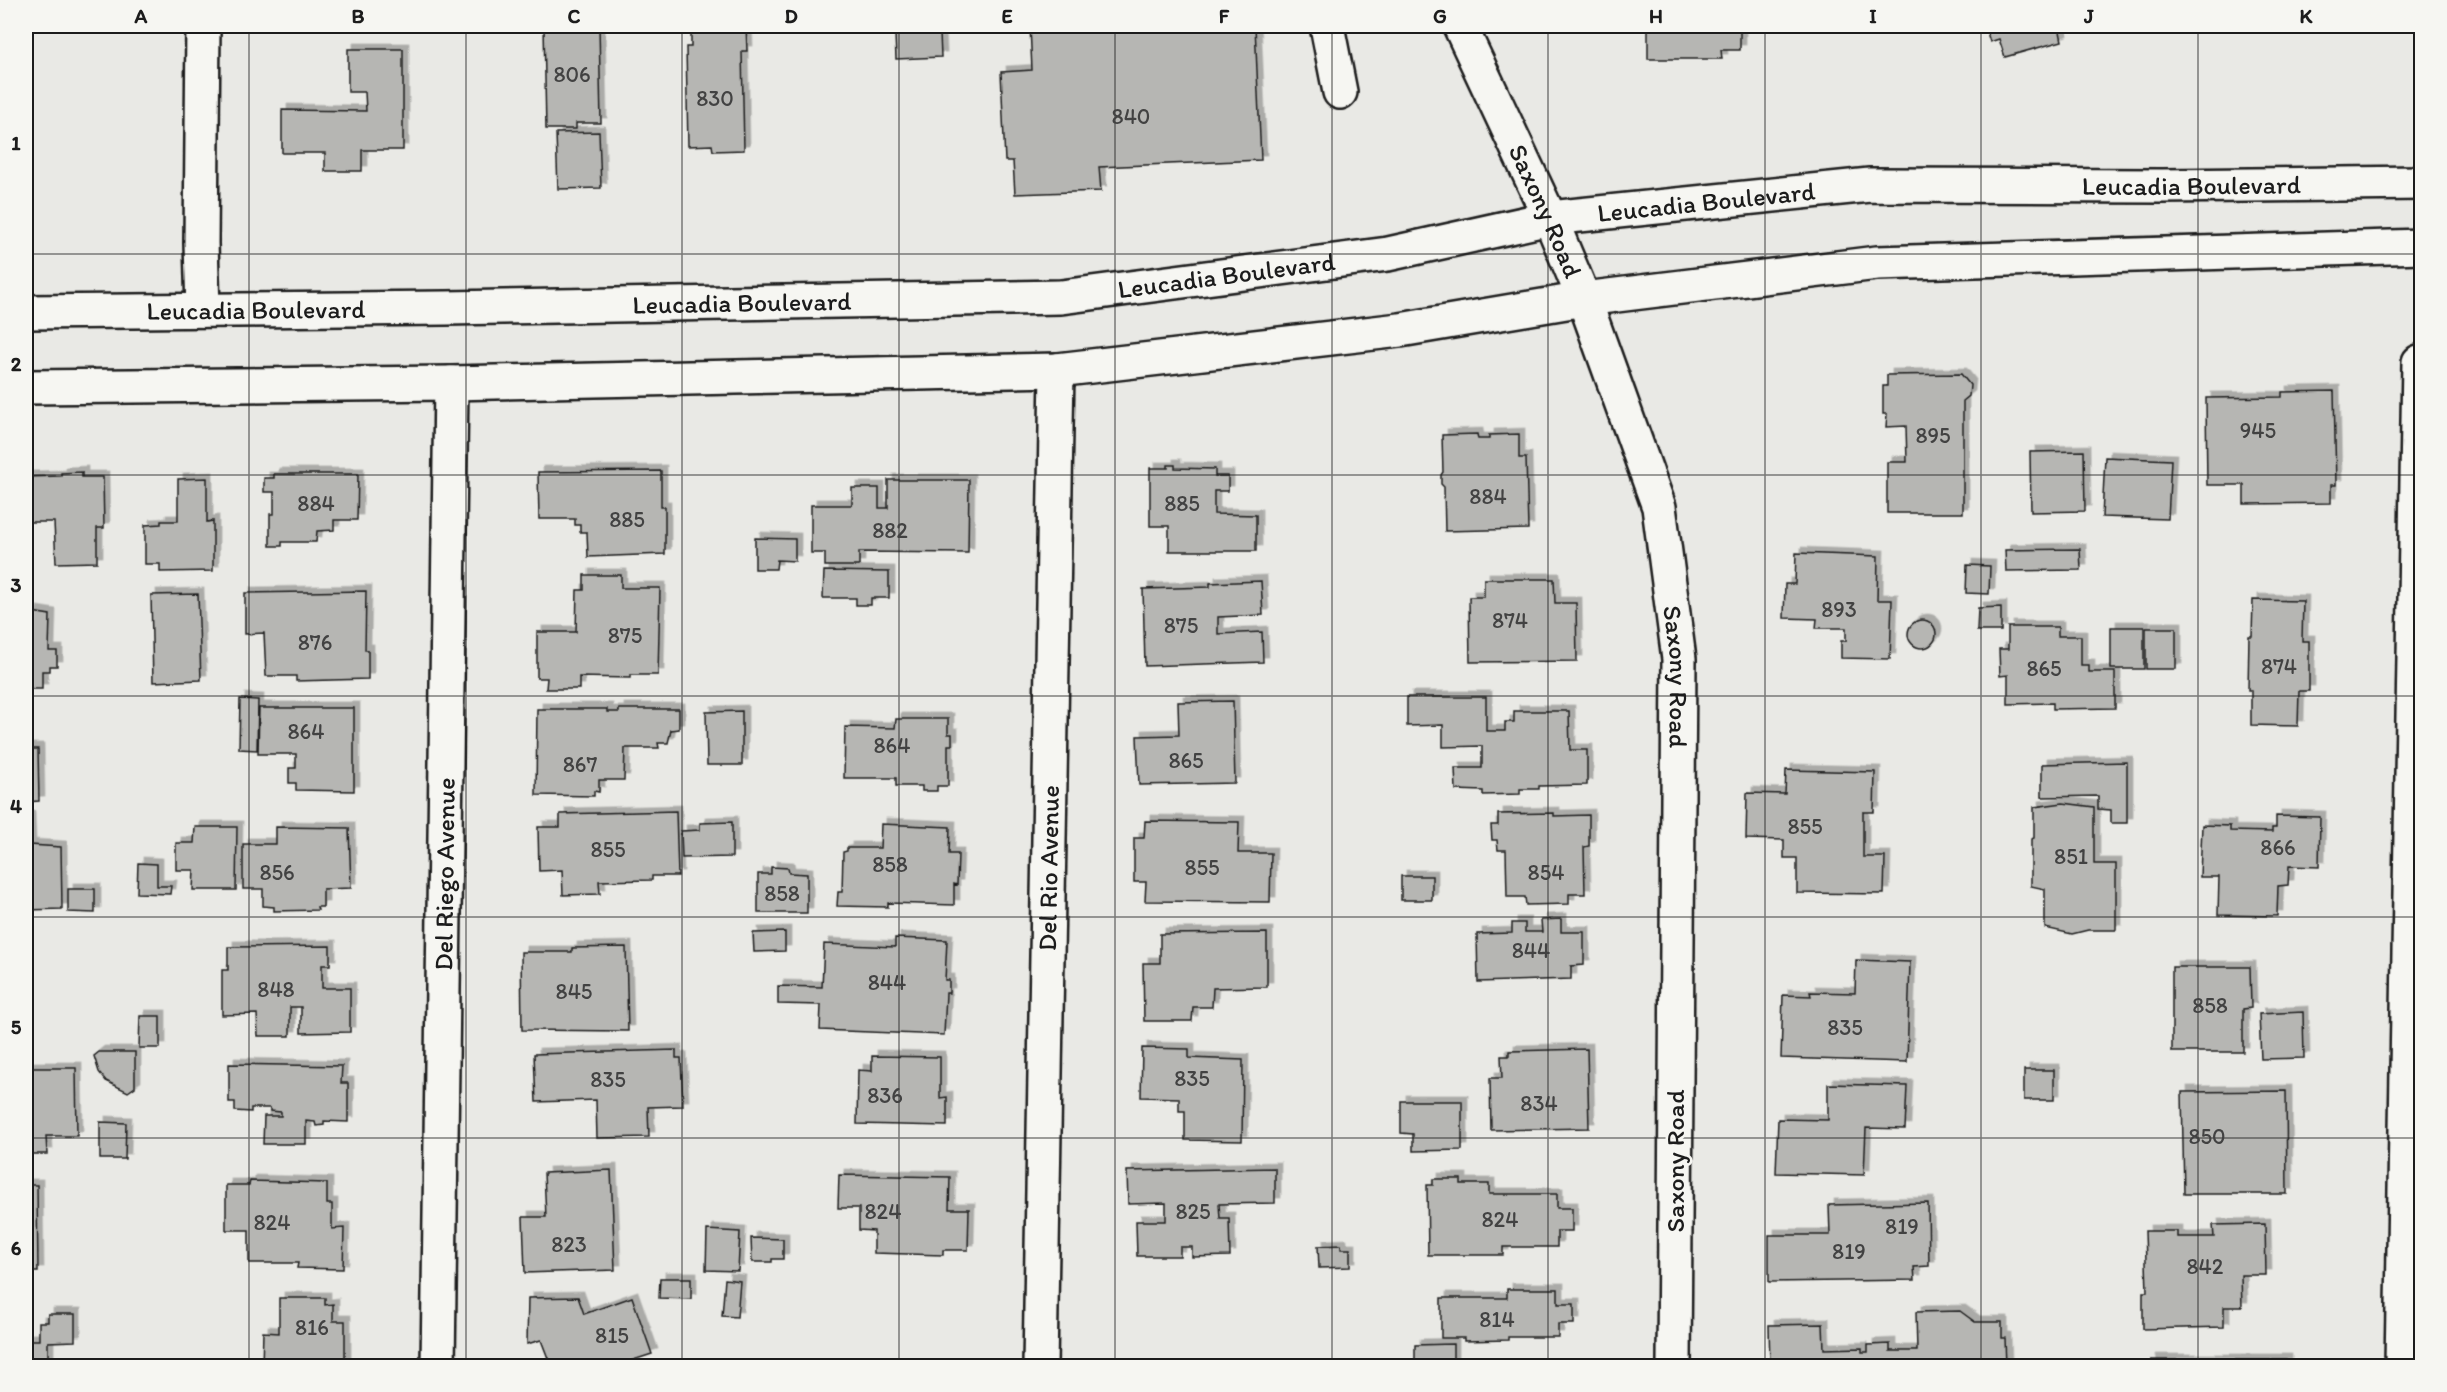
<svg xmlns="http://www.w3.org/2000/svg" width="2447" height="1392" viewBox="0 0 2447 1392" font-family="Itim,sans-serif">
  <defs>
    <filter id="shadow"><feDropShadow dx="5.5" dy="-5.5" stdDeviation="0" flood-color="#0004"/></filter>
  </defs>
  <rect width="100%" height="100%" fill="#e9e9e5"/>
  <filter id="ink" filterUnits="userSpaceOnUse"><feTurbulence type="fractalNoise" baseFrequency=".0167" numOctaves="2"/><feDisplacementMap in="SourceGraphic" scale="12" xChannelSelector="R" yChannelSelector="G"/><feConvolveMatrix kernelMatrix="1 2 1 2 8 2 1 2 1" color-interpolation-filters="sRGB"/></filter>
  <g filter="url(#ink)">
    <!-- building -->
    <path fill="#b6b6b3" stroke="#1c1c1c" stroke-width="1.5" filter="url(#shadow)" d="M544,26H599L601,123H576V129H546Z
      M691,26H746L747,51H742L744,150L713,151L712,145L688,146L686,47H691Z
      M881,26H958V32L940,33L941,57L896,59L895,34H881Z
      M1030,26H1255L1261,160L1099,167L1101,191L1015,194L1013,161H1005L1001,72L1032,70Z
      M1648,26H1740V50H1721L1722,59H1648Z
      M1985,26H2063L2059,27L2062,41L2005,57L1999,39L1990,42Z
      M348,49H403V150H362V171H325V153H282V110L366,111L365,92H348Z
      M599,132L601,188L558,189L556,133Z
      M1961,374L1970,385L1969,396L1963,401V513H1887V462H1907L1906,426L1886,427L1887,414H1883V386H1887V375Z
      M2334,391L2336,485H2331V503L2244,504V485H2207L2206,398L2282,397V392Z
      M1477,434L1478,439H1489V435L1519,434V458H1526L1528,529L1445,531L1444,487L1441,484V475L1443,472L1442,435Z
      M2084,451L2085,511L2031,512L2030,452Z
      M2105,457L2171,460L2168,519L2102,517Z
      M1168,465H1175V468L1215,469V476H1228V491H1214V514L1256,515V551H1169V526H1150V468H1168Z
      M661,471V507H665V554L588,557L587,532H580V525H575V519H539L538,472Z
      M82,472V477H103L104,528H97V562L56,563L54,522H26V477L61,476V473Z
      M274,474H358L357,520H334V530L317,531L316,542H282V546H270V514H274V492H264V478H274Z
      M207,478V522L213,521V571L160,572V564H145V525L161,524V521H178V479Z
      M888,480H969L968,553L859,552V566H825V553H811V505H852V488H879V508H888Z
      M755,538L795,539V561L777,560L776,569H755Z
      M2080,549L2081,570L2006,571L2005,550Z
      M1796,553L1878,556L1877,600H1892L1890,659L1841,658V641H1846V628H1816L1817,619L1784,618L1785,584H1795Z
      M1967,565L1990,566L1989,594L1966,593Z
      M824,571L889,572V598H871V605H856V598H823Z
      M584,575H621V588H660L658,675H630V678L579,677V689H546L547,678H537V632H576L577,590H584Z
      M1484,579H1554L1555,603H1576L1577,661L1470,662L1469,597H1484Z
      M1261,581L1263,615L1218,617V634L1262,632L1263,662L1145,666L1143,589L1210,587V583Z
      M366,591L365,650H368V679L296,681V676H266L264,633L245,634V593Z
      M198,594L201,680L153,682L151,595Z
      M2253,600L2303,601L2302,641H2309V691H2299L2298,726L2251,725V690H2248L2249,636H2252Z
      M2001,607V631H1977L1978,608Z
      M32,612L50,615L49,651H57V666H50V671H42V689H26V614H33Z
      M1908 634a14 14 0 1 1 28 0a14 14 0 1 1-28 0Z
      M2008,627H2058V636H2081V665H2089V672H2115V708L2053,709V703L2008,704V675L2000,676L1999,649H2008Z
      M2111,627H2144V669H2111Z
      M2146,628H2176V669H2146Z
      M1407,697H1486V731H1505V722H1514V711H1569L1570,750H1587V785L1539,786V789H1520V794L1483,795V791L1456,790L1455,768H1482V746L1443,747V725L1407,726Z
      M240,699L258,700L257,750L239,749Z
      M1233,701L1235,783L1139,785L1137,736L1179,735L1178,702Z
      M259,708H354V791L296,790V783H289V768H296V754H258Z
      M537,709H607V712H619V709H679V729L671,730L668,743H658L659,748H625L624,780H599V792L594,791V796L536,795Z
      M742,711V765H707L706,712Z
      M896,719H948V734H952V745H948V786H937V791H922V786H896V778H844L845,727L895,728Z
      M26,749H38L39,801L26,802Z
      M2127,762V823H2111V810L2098,809V796L2042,797V764Z
      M1786,770L1875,772L1874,812H1863V857H1885L1884,894L1797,893V858H1784V840L1746,839L1747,793L1785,794Z
      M2063,803L2094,807V864H2116V930H2088L2072,934L2045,928V889L2031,886V839L2034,838V807Z
      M676,811L678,876H652V880L599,881L600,894L563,895L562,870L539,871L538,827H560V814Z
      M1554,813V816L1589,815V846L1584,847L1585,894H1569V904L1526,905L1525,897H1507L1506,850H1498L1497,840H1492L1491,825H1498V814Z
      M2276,816L2320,817L2319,867L2289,866L2288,885L2278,886L2277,916L2218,915L2219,877H2200L2202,825L2230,826V831L2272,832V828H2276Z
      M26,817H29L30,845L61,847L62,909L26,910V920Z
      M1145,821L1239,822L1238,853H1271L1270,902L1145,901L1146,882H1134V838H1144Z
      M732,822V857L682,858L681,831L700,830V823Z
      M881,824L950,827L949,854H958L957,885L954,884V905L888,903V907L837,906L838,892H842L843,852L847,851V848H880Z
      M195,827H237L236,890H193L194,870H176V843H194Z
      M276,827L349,828L351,888L323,889V907H317L318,910L274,911V907L263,906V889H243V844H276Z
      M138,863L157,864V886H171L170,894L137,893Z
      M771,867L788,868L789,873L807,874V913H758V874H771Z
      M1401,876H1432V900H1401Z
      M68,889H95V913L68,912Z
      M1561,919V932H1584V965L1571,966V979L1478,982L1477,934L1512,933V923H1525V932H1542L1541,920Z
      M785,932V951L754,952L753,933Z
      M1267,933V987L1213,988L1212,1007H1193L1192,1021H1144L1143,963H1160V934Z
      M895,938L947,940L945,980H949V993H946L944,1035L820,1030L821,1005L778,1004V986L822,987L824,944L895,947Z
      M330,946V965H322V988H350V1032L301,1033V1007H290V1036H258L257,1014L222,1015V970H228V947Z
      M626,947L628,1031L522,1030L521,952H572V948Z
      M1856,960L1910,962L1907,1062L1781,1058L1783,995L1811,996L1810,992L1855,993Z
      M2172,967H2250L2251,1008L2243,1009V1052H2172Z
      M2303,1012L2304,1058L2261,1059L2259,1014Z
      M140,1016H160V1048H139Z
      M1142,1048L1189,1049V1058L1243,1060L1242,1141L1185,1140V1111H1179V1098L1141,1097Z
      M1587,1049L1589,1128L1491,1130L1490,1078H1502L1501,1056H1509V1051Z
      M676,1050V1058H681L683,1106L648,1107L649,1137L597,1138L596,1100L536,1102L534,1054Z
      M99,1052H135V1087L128,1092L106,1081L99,1072L94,1056Z
      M872,1056L940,1057V1098L947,1097V1126L857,1124L858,1070L872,1071Z
      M229,1064L342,1066L341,1083H348V1122L324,1121V1125L316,1126L315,1122L306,1121V1144H263L264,1116H281V1112L270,1111V1108H251V1112L235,1111V1102H229Z
      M26,1068H76L77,1136H46L47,1154H26Z
      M2024,1070H2054V1100H2024Z
      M1828,1084L1907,1086L1905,1129L1866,1128L1864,1175L1776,1173L1778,1119L1828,1120Z
      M2286,1091L2287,1194H2184L2182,1092Z
      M1401,1101H1462V1150L1413,1151V1134L1401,1133Z
      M100,1122L126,1123L125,1159H100Z
      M1275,1168V1203L1219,1204L1220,1218H1229L1230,1256L1192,1257V1247H1180V1256H1137L1136,1221H1166V1203L1128,1204L1127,1171Z
      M611,1170L615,1270L525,1273L523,1217H546L544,1173Z
      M839,1175L950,1177L949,1209H969L968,1250H943V1255L874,1253V1231L859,1230V1208H838Z
      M1433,1179H1461V1184H1489V1194H1557V1208H1572V1231H1557V1247H1503V1255H1428L1427,1185H1433Z
      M250,1181L327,1183V1204H332V1229L344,1228L343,1269L297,1268L298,1263H249V1230H226V1185H249Z
      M26,1185H37L38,1272H26Z
      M1928,1203L1929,1266L1914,1267L1915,1280L1769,1282V1235H1830L1829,1205Z
      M2265,1224L2266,1275H2241L2242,1307H2224V1327L2143,1329V1292H2147L2145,1231H2177V1237H2214L2213,1225Z
      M707,1230L740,1232L738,1271L706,1270Z
      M751,1238L783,1239V1259H772V1262H752Z
      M1341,1245V1249H1350V1267L1319,1268L1318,1246Z
      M660,1278H691V1299L659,1298Z
      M725,1279L740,1281L737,1317L722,1316Z
      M1507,1289H1558V1304H1574V1324H1558V1337H1508V1340L1464,1341V1338H1441V1298H1507Z
      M578,1297L584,1314L632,1297L652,1354L615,1366H551L541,1340L527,1344L528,1298Z
      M279,1298H325V1305L333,1304V1321H345V1366H262L263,1332L279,1333Z
      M1960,1311L1975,1322H2002V1338H2005L2006,1366H1770L1769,1325L1823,1324L1824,1349L1862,1348V1352H1868V1345L1890,1344V1351H1917L1916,1312Z
      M48,1314H75V1341L48,1342V1366H26V1340H39V1322H48Z
      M1453,1344V1366H1415V1345Z
      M2151,1360H2286V1366H2152Z"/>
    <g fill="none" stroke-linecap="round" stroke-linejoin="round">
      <!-- minor casing -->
      <g stroke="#1c1c1c" stroke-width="38">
        <g id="minor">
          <path d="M203,26L201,243L203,310"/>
          <path d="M1327,26L1340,92"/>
          <path id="s1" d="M1584,299L1659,507L1679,659L1674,1366"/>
          <path id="s2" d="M438,1366L451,383"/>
          <path id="s3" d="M1040,1366L1057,370"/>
          <path d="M2402,1366L2419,362"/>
        </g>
      </g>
      <!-- major casing -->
      <g stroke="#1c1c1c" stroke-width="38">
        <g id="major">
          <path id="s4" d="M1460,26L1550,218L1584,299"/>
          <path id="s5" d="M26,312L446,308L1061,297L1388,254L1550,218L1870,185L2162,186L2422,183"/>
          <path d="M26,387L451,383L1057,370L1400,330L1584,299L1877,263L2422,246"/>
        </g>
      </g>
      <!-- minor -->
      <use href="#minor" stroke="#f6f6f2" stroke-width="33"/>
      <!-- major -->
      <use href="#major" stroke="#f6f6f2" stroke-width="33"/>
    </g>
  </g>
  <!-- grid -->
  <path fill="none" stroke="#1c1c1c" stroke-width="1.5" stroke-opacity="0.55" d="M249,26V1366M466,26V1366M682,26V1366M899,26V1366M1115,26V1366M1332,26V1366M1548,26V1366M1765,26V1366M1981,26V1366M2198,26V1366M26,254H2422M26,475H2422M26,696H2422M26,917H2422M26,1138H2422"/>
  <g text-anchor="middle" stroke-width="5" stroke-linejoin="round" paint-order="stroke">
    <!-- number labels -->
    <g font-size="22" fill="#424242">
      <text x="572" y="82">806</text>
      <text x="715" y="106">830</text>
      <text x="1131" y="124">840</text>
      <text x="2258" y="438">945</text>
      <text x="1933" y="443">895</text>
      <text x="1488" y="504">884</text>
      <text x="316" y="511">884</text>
      <text x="1182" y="511">885</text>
      <text x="627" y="527">885</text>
      <text x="890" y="538">882</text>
      <text x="1839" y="617">893</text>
      <text x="1510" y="628">874</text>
      <text x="1181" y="633">875</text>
      <text x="625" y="643">875</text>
      <text x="315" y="650">876</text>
      <text x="2279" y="674">874</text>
      <text x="2044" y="676">865</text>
      <text x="306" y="739">864</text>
      <text x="892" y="753">864</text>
      <text x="1186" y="768">865</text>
      <text x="580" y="772">867</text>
      <text x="1805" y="834">855</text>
      <text x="2278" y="855">866</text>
      <text x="608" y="857">855</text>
      <text x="2071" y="864">851</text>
      <text x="890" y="872">858</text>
      <text x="1202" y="875">855</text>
      <text x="277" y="880">856</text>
      <text x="1546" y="880">854</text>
      <text x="782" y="901">858</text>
      <text x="1531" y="958">844</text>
      <text x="887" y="990">844</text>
      <text x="276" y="997">848</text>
      <text x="574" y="999">845</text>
      <text x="2210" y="1013">858</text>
      <text x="1845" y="1035">835</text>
      <text x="1192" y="1086">835</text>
      <text x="608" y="1087">835</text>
      <text x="885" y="1103">836</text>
      <text x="1539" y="1111">834</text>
      <text x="2207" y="1144">850</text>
      <text x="883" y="1219">824</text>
      <text x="1193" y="1219">825</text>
      <text x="1500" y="1227">824</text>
      <text x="272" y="1230">824</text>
      <text x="1902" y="1234">819</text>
      <text x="569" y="1252">823</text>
      <text x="1849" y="1259">819</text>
      <text x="2205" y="1274">842</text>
      <text x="1497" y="1327">814</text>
      <text x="312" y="1335">816</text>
      <text x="612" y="1343">815</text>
    </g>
    <!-- street labels -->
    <g font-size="26" fill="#1c1c1c" stroke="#f6f6f2">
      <text dy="9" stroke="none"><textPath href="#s5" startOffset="2174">Leucadia Boulevard</textPath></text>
      <text dy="9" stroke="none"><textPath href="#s5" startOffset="1688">Leucadia Boulevard</textPath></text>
      <text dy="9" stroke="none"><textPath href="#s4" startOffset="204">Saxony Road</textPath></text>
      <text dy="9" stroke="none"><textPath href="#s5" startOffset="1202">Leucadia Boulevard</textPath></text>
      <text dy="9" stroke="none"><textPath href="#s5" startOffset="716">Leucadia Boulevard</textPath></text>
      <text dy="9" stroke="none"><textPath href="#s5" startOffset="230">Leucadia Boulevard</textPath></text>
      <text dy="9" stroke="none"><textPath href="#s1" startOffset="392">Saxony Road</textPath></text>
      <text dy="9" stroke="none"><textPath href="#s3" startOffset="498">Del Rio Avenue</textPath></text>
      <text dy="9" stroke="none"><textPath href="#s2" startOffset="492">Del Riego Avenue</textPath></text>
      <text transform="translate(1675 1161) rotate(-90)" y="9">Saxony Road</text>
    </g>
  </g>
  <!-- margin -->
  <rect width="2447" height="1392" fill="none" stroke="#f6f6f2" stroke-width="66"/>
  <rect x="33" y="33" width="2381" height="1326" fill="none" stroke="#1c1c1c" stroke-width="2"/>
  <g font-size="20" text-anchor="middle" font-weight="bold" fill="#1c1c1c">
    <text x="141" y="23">A</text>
    <text x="358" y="23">B</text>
    <text x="574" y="23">C</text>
    <text x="791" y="23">D</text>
    <text x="1007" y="23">E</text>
    <text x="1224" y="23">F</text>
    <text x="1440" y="23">G</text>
    <text x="1656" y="23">H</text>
    <text x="1873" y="23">I</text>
    <text x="2089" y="23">J</text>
    <text x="2306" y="23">K</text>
    <text x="16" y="150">1</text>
    <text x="16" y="371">2</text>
    <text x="16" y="592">3</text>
    <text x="16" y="813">4</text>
    <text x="16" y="1034">5</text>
    <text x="16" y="1255">6</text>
  </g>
</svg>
